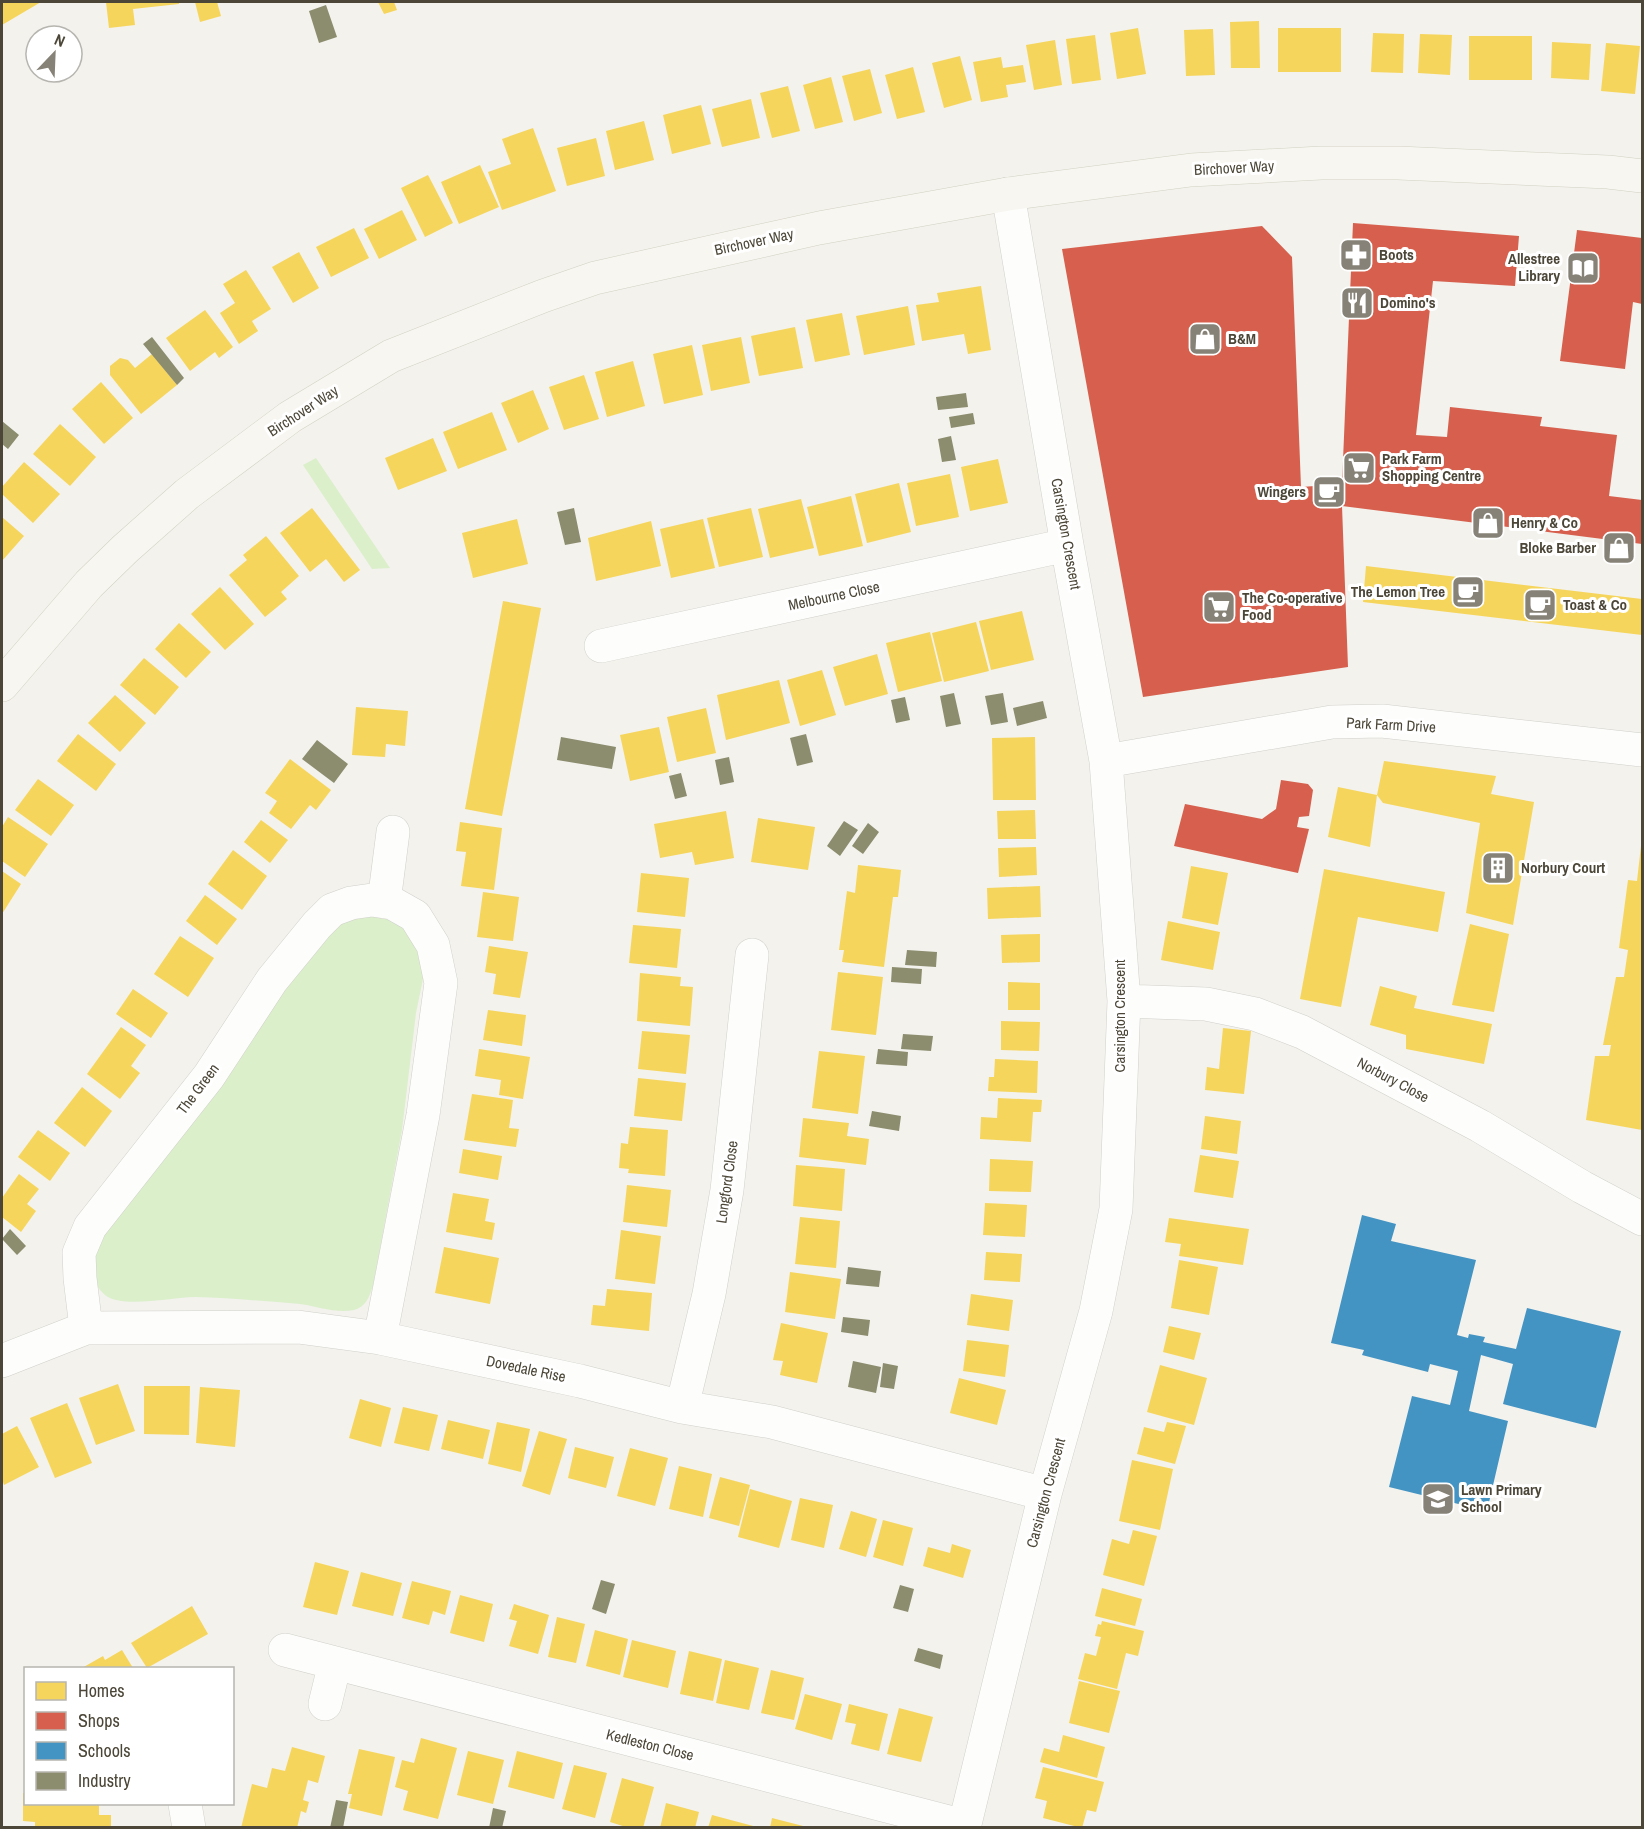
<svg xmlns="http://www.w3.org/2000/svg" width="1644" height="1829" viewBox="0 0 1644 1829" font-family="'Archivo Narrow',sans-serif">
  <rect width="100%" height="100%" fill="#f3f2ed"/>
  <!-- green -->
  <path fill="#dbefcb" d="M316,458L390,568L372,569L303,465Z
    M382,914L403,926L416,943L425,969L416,1013L402,1130L373,1286C369,1297 366,1307 354,1310C337,1314 316,1306 300,1304C265,1301 229,1298 195,1297C173,1297 122,1309 105,1295C88,1281 93,1258 100,1240L336,921Z"/>
  <!-- homes -->
  <path fill="#f6d55c" d="M2,2H41L2,25Z
    M106,2H179V4L133,9L135,25L109,28Z
    M195,2H217L221,16L200,22Z
    M378,2H394L397,10L384,14Z
    M1259,21L1260,68H1231L1230,22Z
    M1138,28L1146,74L1117,79L1110,33Z
    M1278,28H1341V72H1278Z
    M1213,29L1215,75L1186,76L1184,30Z
    M1373,33L1404,34L1403,73L1371,72Z
    M1420,34L1452,35L1450,75L1418,73Z
    M1095,35L1101,80L1072,84L1066,39Z
    M1469,36H1532V80H1469Z
    M1055,40L1062,85L1034,90L1026,45Z
    M1552,42L1591,44L1589,80L1551,78Z
    M1606,43L1640,46L1635,94L1601,91Z
    M960,56L972,100L944,108L932,63Z
    M1001,57L1003,68L1023,65L1026,82L1006,85L1008,97L981,102L973,62Z
    M913,67L925,112L897,119L885,75Z
    M870,69L882,113L854,121L842,76Z
    M831,77L843,122L815,129L803,85Z
    M788,86L800,131L772,138L760,93Z
    M751,99L760,138L722,147L712,109Z
    M701,105L711,144L672,154L663,115Z
    M644,121L654,160L615,170L606,131Z
    M533,128L556,191L502,210L488,172L511,164L502,139Z
    M596,138L605,176L567,186L557,148Z
    M480,165L499,207L459,224L441,182Z
    M428,175L453,223L425,237L401,188Z
    M402,210L417,240L379,259L364,229Z
    M354,228L369,258L331,277L316,247Z
    M299,252L319,288L293,303L272,267Z
    M246,270L271,309L252,321L258,331L239,344L220,313L235,303L223,284Z
    M981,286L991,350L968,354L964,334L922,341L916,305L939,302L937,293Z
    M908,306L915,345L864,355L856,316Z
    M205,310L233,347L219,358L215,352L190,371L166,338Z
    M842,313L850,355L815,362L806,320Z
    M795,327L803,368L759,376L751,336Z
    M741,337L750,383L711,391L702,345Z
    M692,345L703,395L664,404L653,354Z
    M152,354L177,385L141,414L110,375V366L120,358L128,360L135,368Z
    M633,361L645,406L607,417L595,372Z
    M584,375L599,419L564,430L549,387Z
    M101,382L133,418L104,444L72,409Z
    M533,390L549,429L518,443L501,403Z
    M492,412L507,450L458,469L443,432Z
    M60,424L96,457L70,486L33,454Z
    M433,438L447,471L398,490L385,458Z
    M998,459L1008,503L970,511L961,467Z
    M24,462L60,494L33,523L2,494V487Z
    M950,474L959,517L916,526L907,483Z
    M899,483L911,532L867,543L855,494Z
    M851,496L863,546L819,556L807,507Z
    M801,499L814,548L770,558L758,509Z
    M312,508L360,570L344,582L326,559L310,572L280,533Z
    M751,508L763,557L719,567L707,518Z
    M2,517L24,536L2,561Z
    M517,519L528,564L473,578L462,533Z
    M703,519L715,568L671,578L660,529Z
    M651,521L661,566L596,581L588,538Z
    M266,536L299,576L281,592L287,599L265,617L229,575L247,560L243,555Z
    M1366,566L1642,599V635L1363,602Z
    M220,587L254,624L225,650L191,614Z
    M503,601L541,608L502,816L465,809Z
    M1022,611L1034,660L991,670L979,621Z
    M976,622L989,671L944,682L932,633Z
    M179,623L211,652L186,678L155,649Z
    M930,632L942,681L898,692L886,643Z
    M877,654L888,694L845,706L833,667Z
    M144,658L179,687L155,715L120,685Z
    M822,670L836,715L800,726L787,680Z
    M779,680L790,723L726,740L717,695Z
    M115,695L146,723L120,752L88,723Z
    M356,707L408,711L405,746L386,744L385,757L352,755Z
    M706,708L716,753L677,762L667,717Z
    M659,727L669,772L630,781L620,735Z
    M78,734L116,764L96,791L57,761Z
    M1035,737L1036,800H993L992,738Z
    M290,759L331,790L316,810L310,805L291,829L269,813L277,801L265,793Z
    M1384,761L1496,776L1491,794L1534,802L1513,925L1466,913L1480,823L1383,803L1377,795Z
    M38,779L74,805L51,836L15,810Z
    M1338,787L1377,795L1370,847L1328,837Z
    M1035,810L1036,839H998L997,811Z
    M726,811L734,858L695,865L692,852L660,858L654,824Z
    M8,817L48,844L25,877L2,861V827Z
    M758,818L815,827L808,870L751,862Z
    M261,820L288,840L270,863L244,842Z
    M460,822L502,828L494,890L461,886L466,852L456,851Z
    M1641,846L1642,847V1130L1586,1120L1595,1056H1609L1611,1045H1603L1616,977H1624L1628,950L1619,948L1628,880L1637,881Z
    M1036,847L1037,875L999,877L998,848Z
    M233,850L267,876L242,910L208,884Z
    M858,865L901,870L898,897H893L884,967L842,962L844,950H839L847,891L855,893Z
    M1191,866L1228,873L1218,925L1182,918Z
    M1324,869L1445,892L1438,932L1358,917L1341,1007L1300,999Z
    M2,871L21,884L2,914Z
    M641,873L689,878L685,917L637,912Z
    M1040,886L1041,917L988,919L987,888Z
    M483,892L519,897L513,941L477,937Z
    M205,895L237,919L217,945L186,921Z
    M1168,921L1220,932L1213,970L1161,960Z
    M1470,924L1509,934L1494,1012L1452,1005Z
    M633,925L681,929L677,968L629,963Z
    M1040,934V962L1002,963L1001,935Z
    M180,936L214,958L188,997L154,974Z
    M489,946L528,952L520,998L493,994L496,974L485,972Z
    M838,972L883,977L876,1035L831,1030Z
    M640,973L681,977L680,986L693,987L690,1026L637,1021Z
    M1008,982L1040,983V1010H1008Z
    M1380,986L1417,996L1414,1008L1492,1024L1484,1064L1406,1049V1035L1370,1025Z
    M133,989L168,1013L151,1038L116,1014Z
    M488,1010L526,1015L522,1046L483,1040Z
    M1001,1021L1040,1022L1039,1051L1001,1050Z
    M121,1027L146,1045L131,1066L140,1073L120,1099L87,1074Z
    M1223,1028L1251,1031L1244,1094L1205,1090L1207,1067L1219,1069Z
    M642,1031L690,1035L686,1074L638,1069Z
    M479,1049L530,1057L523,1099L499,1095L501,1080L475,1076Z
    M819,1051L865,1056L858,1114L812,1108Z
    M995,1059L1038,1061L1037,1093L988,1091L989,1077H994Z
    M638,1078L686,1083L682,1121L634,1116Z
    M82,1087L112,1111L85,1147L54,1123Z
    M472,1094L513,1100L509,1128L519,1129L516,1147L464,1140Z
    M998,1098L1042,1100L1041,1112H1033L1031,1142L980,1139L981,1117L997,1118Z
    M1205,1116L1241,1121L1237,1154L1201,1149Z
    M803,1118L849,1123L847,1136L869,1139L866,1165L799,1157Z
    M630,1127L668,1130L665,1176L628,1173L629,1169L619,1168L621,1143L628,1144Z
    M38,1130L70,1153L50,1181L18,1157Z
    M463,1149L502,1156L498,1180L459,1173Z
    M1200,1155L1239,1161L1233,1198L1194,1192Z
    M990,1159L1033,1161L1031,1192L989,1191Z
    M796,1165L845,1169L842,1211L793,1206Z
    M19,1174L39,1189L27,1204L36,1211L21,1232L2,1217V1198Z
    M627,1185L671,1190L667,1227L623,1222Z
    M453,1193L489,1199L485,1221L495,1223L492,1240L446,1232Z
    M985,1203L1027,1205L1025,1237L983,1235Z
    M800,1217L840,1221L836,1268L795,1264Z
    M1169,1218L1249,1229L1243,1265L1179,1256L1181,1244L1165,1242Z
    M621,1230L661,1236L655,1284L615,1279Z
    M444,1247L499,1258L490,1304L435,1293Z
    M986,1252L1022,1254L1020,1282L984,1280Z
    M1179,1260L1218,1267L1209,1315L1171,1308Z
    M790,1272L841,1279L835,1319L785,1312Z
    M607,1289L652,1293L649,1331L591,1325L593,1305L605,1306Z
    M971,1294L1013,1300L1009,1331L967,1325Z
    M781,1323L828,1333L817,1383L780,1375L783,1361L773,1360Z
    M1169,1326L1201,1333L1194,1360L1163,1352Z
    M967,1340L1009,1345L1005,1377L963,1371Z
    M1160,1365L1207,1378L1194,1425L1147,1412Z
    M959,1378L1006,1390L997,1425L950,1413Z
    M118,1384L135,1431L96,1445L79,1398Z
    M144,1386H190L189,1435L144,1434Z
    M200,1387L240,1390L235,1447L196,1443Z
    M360,1399L391,1408L381,1447L349,1438Z
    M67,1403L92,1463L55,1478L30,1418Z
    M403,1407L438,1415L429,1451L394,1443Z
    M448,1420L490,1430L483,1459L441,1449Z
    M497,1422L530,1429L521,1472L488,1464Z
    M1167,1422L1186,1426L1175,1464L1137,1454L1144,1427L1164,1432Z
    M17,1426L39,1467L4,1485L2,1479V1434Z
    M539,1431L567,1439L550,1495L522,1486Z
    M575,1447L614,1457L606,1488L568,1478Z
    M630,1448L668,1458L655,1506L617,1496Z
    M1132,1460L1173,1469L1160,1530L1119,1521Z
    M679,1466L712,1474L703,1517L669,1509Z
    M720,1477L750,1485L739,1526L709,1518Z
    M750,1489L792,1501L779,1548L738,1537Z
    M800,1498L833,1505L824,1548L791,1540Z
    M851,1511L877,1519L866,1557L839,1549Z
    M883,1520L913,1528L903,1566L873,1557Z
    M1133,1530L1157,1536L1144,1586L1103,1575L1112,1539L1129,1544Z
    M952,1544L971,1550L963,1578L923,1566L928,1547L950,1553Z
    M315,1562L349,1571L337,1615L303,1607Z
    M361,1572L402,1583L393,1616L352,1606Z
    M412,1581L451,1591L445,1615L433,1611L429,1625L402,1618Z
    M1102,1588L1142,1599L1135,1626L1095,1616Z
    M460,1595L493,1604L484,1642L450,1633Z
    M514,1604L549,1615L538,1654L509,1646L517,1621L509,1619Z
    M192,1606L208,1634L147,1668L131,1643Z
    M557,1617L585,1624L576,1663L548,1657Z
    M1102,1621L1144,1631L1138,1656L1126,1653L1117,1689L1078,1679L1085,1653L1096,1656L1101,1637L1095,1636L1098,1624L1101,1625Z
    M595,1630L628,1639L620,1675L586,1666Z
    M632,1640L676,1651L668,1688L623,1677Z
    M122,1650L133,1668H82L103,1656L105,1660Z
    M689,1651L722,1659L713,1701L680,1694Z
    M725,1660L759,1668L749,1710L716,1703Z
    M771,1670L804,1678L794,1720L761,1713Z
    M1079,1681L1120,1691L1109,1733L1069,1723Z
    M805,1694L842,1704L832,1740L795,1729Z
    M849,1704L888,1714L879,1751L851,1744L856,1724L845,1722Z
    M899,1708L933,1717L921,1762L887,1754Z
    M1063,1735L1105,1747L1097,1778L1040,1762L1044,1748L1059,1752Z
    M421,1738L457,1748L438,1819L403,1810L408,1791L395,1787L402,1760L414,1763Z
    M292,1747L325,1756L318,1783L308,1780L303,1800L309,1802L306,1813L301,1811L297,1828H241L252,1784L267,1788L272,1768L285,1771Z
    M359,1749L395,1757L382,1816L349,1808L352,1794H348Z
    M468,1751L504,1760L493,1804L457,1795Z
    M517,1751L563,1763L554,1799L508,1787Z
    M574,1765L607,1773L595,1818L562,1809Z
    M1043,1767L1104,1782L1096,1812L1087,1810L1082,1828L1043,1818L1047,1801L1035,1798Z
    M622,1778L654,1787L643,1828H629L610,1822Z
    M23,1793H26V1804H99V1815H111V1828H35V1822L23,1821Z
    M666,1803L699,1812L695,1828H660Z
    M712,1815L757,1827V1828H708Z
    M772,1818L807,1827V1828H770Z"/>
  <!-- shops -->
  <path fill="#d6604d" d="M1353,223L1519,236L1515,286L1433,281L1416,435L1447,437L1450,407L1542,417L1540,426L1617,435L1609,496L1642,500V544L1342,506L1348,667L1143,697L1062,249L1262,226L1292,257L1301,487L1342,484Z
    M1577,230L1642,238V304L1633,302L1625,369L1560,361Z
    M1281,780L1308,784L1313,790L1309,816L1299,817L1297,827L1309,829L1298,873L1174,846L1185,804L1262,819L1276,809Z"/>
  <!-- schools -->
  <path fill="#4393c3" d="M1362,1215L1396,1224L1391,1241L1476,1260L1457,1335L1468,1338L1469,1334L1485,1337L1483,1342L1516,1349L1527,1308L1621,1331L1596,1428L1503,1404L1513,1364L1481,1355L1469,1411L1508,1421L1487,1511L1389,1487L1412,1396L1450,1405L1458,1371L1430,1364L1428,1372L1362,1355L1364,1350L1331,1343Z"/>
  <!-- industry -->
  <path fill="#8c8c6e" d="M326,5L337,37L319,43L309,11Z
    M152,337L184,378L177,385L143,344Z
    M966,393L968,407L938,410L936,397Z
    M973,413L975,424L951,428L949,417Z
    M2,421L19,435L8,449L2,444Z
    M951,436L956,460L942,462L938,439Z
    M574,508L581,542L565,545L557,512Z
    M954,693L961,724L946,727L940,696Z
    M1003,693L1008,722L991,725L985,696Z
    M905,697L910,720L896,723L891,700Z
    M1043,701L1047,718L1017,726L1013,708Z
    M806,734L813,762L797,766L790,738Z
    M561,737L616,747L612,769L557,760Z
    M317,740L348,764L334,783L302,759Z
    M729,757L734,782L720,785L715,760Z
    M681,773L687,796L675,799L669,776Z
    M844,821L858,830L840,856L827,846Z
    M868,823L879,832L863,854L852,846Z
    M907,950L937,952L936,967L905,965Z
    M892,967L922,969L921,984L891,982Z
    M903,1034L933,1036L931,1051L901,1049Z
    M878,1049L908,1052L907,1066L876,1064Z
    M872,1111L901,1116L899,1131L869,1126Z
    M10,1229L26,1246L17,1255L2,1239Z
    M848,1267L881,1271L879,1287L846,1284Z
    M843,1317L870,1320L868,1336L841,1332Z
    M853,1361L881,1367L876,1393L848,1387Z
    M883,1363L898,1366L894,1389L880,1387Z
    M601,1580L615,1584L606,1614L592,1609Z
    M900,1585L914,1589L908,1612L893,1608Z
    M918,1648L943,1655L940,1669L914,1661Z
    M336,1800L348,1802L343,1828H330Z
    M493,1808L506,1811L502,1828H489Z"/>
  <g fill="none" stroke-linecap="round" stroke-linejoin="round">
    <!-- street casing -->
    <g stroke="#d1d0ca" stroke-width="34">
      <path id="street" d="M601,646L1067,545
        M1106,761L1332,722L1382,721L1642,750
        M384,902L393,832
        M1124,1001L1206,1004L1255,1014L1302,1032L1480,1126L1582,1187L1642,1219
        M86,1328L80,1278L79,1253L90,1227L209,1076L272,980L317,925L332,910L351,903L372,900L392,903L415,916L433,945L441,983L423,1115L380,1338
        M2,1361L86,1328L298,1327L380,1338L580,1381L682,1407L772,1422L1045,1494
        M682,1407L709,1294L727,1190L752,955
        M285,1650L964,1826
        M325,1704L335,1663
        M185,1804L189,1828
        M964,1828L1045,1494L1096,1311L1116,1209L1124,1001L1106,761L1067,545L1008,194"/>
    </g>
    <!-- secondary casing -->
    <g stroke="#d3d1c3" stroke-width="34">
      <path id="secondary" d="M2,685L89,584L125,549L187,494L290,417L391,356L543,296L595,278L819,228L1008,194L1191,170L1321,163H1398L1608,172L1642,176"/>
    </g>
    <!-- street -->
    <use href="#street" stroke="#fdfdfc" stroke-width="33"/>
    <!-- secondary -->
    <use href="#secondary" stroke="#f7f6f0" stroke-width="33"/>
  </g>
  <!-- icons -->
  <defs>
    <g id="pharmacy-square" transform="scale(1.725)"><rect x="-9" y="-9" width="18" height="18" rx="4" fill="#868277" stroke="#fff"/><path d="M-2-6h4v4h4v4h-4v4h-4v-4h-4v-4h4Z" fill="#fff"/></g>
    <g id="library-square" transform="scale(1.725)"><rect x="-9" y="-9" width="18" height="18" rx="4" fill="#868277" stroke="#fff"/><path d="M-6-4Q-3-5.5-.7-3.5V5Q-3 3-6 4ZM6-4Q3-5.5 .7-3.5V5Q3 3 6 4Z" fill="#fff"/></g>
    <g id="restaurant-square" transform="scale(1.725)"><rect x="-9" y="-9" width="18" height="18" rx="4" fill="#868277" stroke="#fff"/><path d="M-5-6h1v4h1v-4h1v4h1v-4h1v5L-1.5 .5V6h-2V.5L-5-1ZM5-6V6H3V1.5H1.5Q1.5-4 5-6Z" fill="#fff"/></g>
    <g id="shop-square" transform="scale(1.725)"><rect x="-9" y="-9" width="18" height="18" rx="4" fill="#868277" stroke="#fff"/><path d="M-5-2.5h2.3a2.7 3.5 0 0 1 5.4 0H5L5.5 6h-11ZM-1.5-2.5h3a1.5 2.3 0 0 0-3 0Z" fill="#fff"/></g>
    <g id="supermarket-square" transform="scale(1.725)"><rect x="-9" y="-9" width="18" height="18" rx="4" fill="#868277" stroke="#fff"/><path d="M-6-5.5h2.5l.6 2H6L4.5 2H-2.5L-4.4-4H-6ZM-1.5 3.2a1.3 1.3 0 1 0 .1 0ZM3 3.2a1.3 1.3 0 1 0 .1 0Z" fill="#fff"/></g>
    <g id="cafe-square" transform="scale(1.725)"><rect x="-9" y="-9" width="18" height="18" rx="4" fill="#868277" stroke="#fff"/><path d="M-5.5-4.5H6V0H3Q3 3.5 0 3.5H-2.5Q-5.5 3.5-5.5 0ZM3-3.2v2h1.7v-2ZM-6 4.5H4V6H-6Z" fill="#fff"/></g>
    <g id="building-square" transform="scale(1.725)"><rect x="-9" y="-9" width="18" height="18" rx="4" fill="#868277" stroke="#fff"/><path d="M-4-6H4V6H1V3H-1V6H-4ZM-2.5-4.3h1.7v1.8h-1.7ZM.8-4.3h1.7v1.8H.8ZM-2.5-1h1.7V.8h-1.7ZM.8-1h1.7V.8H.8Z" fill="#fff"/></g>
    <g id="school-square" transform="scale(1.725)"><rect x="-9" y="-9" width="18" height="18" rx="4" fill="#868277" stroke="#fff"/><path d="M0-5L7-2L0 1L-7-2ZM-4 1L0 2.5L4 1V4Q0 6-4 4Z" fill="#fff"/></g>
  </defs>
  <g fill-rule="evenodd">
    <use href="#pharmacy-square" x="1356" y="255"/>
    <use href="#library-square" x="1583" y="268"/>
    <use href="#restaurant-square" x="1357" y="303"/>
    <use href="#shop-square" x="1205" y="339"/>
    <use href="#supermarket-square" x="1359" y="468"/>
    <use href="#cafe-square" x="1329" y="492"/>
    <use href="#shop-square" x="1488" y="523"/>
    <use href="#shop-square" x="1619" y="548"/>
    <use href="#cafe-square" x="1468" y="592"/>
    <use href="#cafe-square" x="1540" y="605"/>
    <use href="#supermarket-square" x="1219" y="607"/>
    <use href="#building-square" x="1498" y="868"/>
    <use href="#school-square" x="1438" y="1499"/>
  </g>
  <g text-anchor="middle" stroke-width="6" stroke-linejoin="round" paint-order="stroke">
    <!-- street labels -->
    <g font-size="15" fill="#4b4637" stroke="#fff">
      <text transform="translate(1234 168) rotate(-3)" y="5">Birchover Way</text>
      <text transform="translate(754 242) rotate(-12)" y="5">Birchover Way</text>
      <text transform="translate(303 411) rotate(-33)" y="5">Birchover Way</text>
      <text transform="translate(1066 534) rotate(80)" y="5">Carsington Crescent</text>
      <text transform="translate(834 596) rotate(-12)" y="5">Melbourne Close</text>
      <text transform="translate(1391 725) rotate(3)" y="5">Park Farm Drive</text>
      <text transform="translate(1120 1016) rotate(-90)" y="5">Carsington Crescent</text>
      <text transform="translate(1393 1080) rotate(28)" y="5">Norbury Close</text>
      <text transform="translate(198 1089) rotate(-53)" y="5">The Green</text>
      <text transform="translate(727 1182) rotate(-82)" y="5">Longford Close</text>
      <text transform="translate(526 1369) rotate(12)" y="5">Dovedale Rise</text>
      <text transform="translate(1046 1493) rotate(-75)" y="5">Carsington Crescent</text>
      <text transform="translate(650 1745) rotate(14)" y="5">Kedleston Close</text>
    </g>
    <!-- poi labels -->
    <g font-size="15" font-weight="bold" fill="#4b4637" stroke="#fff" text-anchor="start">
      <text x="1379" y="260">Boots</text>
      <text x="1560" y="264" text-anchor="end">Allestree<tspan x="1560" dy="17">Library</tspan></text>
      <text x="1380" y="308">Domino's</text>
      <text x="1228" y="344">B&amp;M</text>
      <text x="1382" y="464">Park Farm<tspan x="1382" dy="17">Shopping Centre</tspan></text>
      <text x="1306" y="497" text-anchor="end">Wingers</text>
      <text x="1511" y="528">Henry &amp; Co</text>
      <text x="1596" y="553" text-anchor="end">Bloke Barber</text>
      <text x="1445" y="597" text-anchor="end">The Lemon Tree</text>
      <text x="1242" y="603">The Co-operative<tspan x="1242" dy="17">Food</tspan></text>
      <text x="1563" y="610">Toast &amp; Co</text>
      <text x="1521" y="873">Norbury Court</text>
      <text x="1461" y="1495">Lawn Primary<tspan x="1461" dy="17">School</tspan></text>
    </g>
  </g>
  <!-- border -->
  <rect width="1644" height="1829" fill="none" stroke="#4b4637" stroke-width="6"/>
  <!-- legend -->
  <rect x="24" y="1667" width="210" height="138" fill="#ffffff" stroke="#b7b5af" stroke-width="1.5"/>
  <rect x="36" y="1682" width="30" height="18" fill="#f6d55c" stroke="#b7b5af" stroke-width="1.5"/>
  <text x="78" y="1697" font-size="18" fill="#4b4637">Homes</text>
  <rect x="36" y="1712" width="30" height="18" fill="#d6604d" stroke="#b7b5af" stroke-width="1.5"/>
  <text x="78" y="1727" font-size="18" fill="#4b4637">Shops</text>
  <rect x="36" y="1742" width="30" height="18" fill="#4393c3" stroke="#b7b5af" stroke-width="1.5"/>
  <text x="78" y="1757" font-size="18" fill="#4b4637">Schools</text>
  <rect x="36" y="1772" width="30" height="18" fill="#8c8c6e" stroke="#b7b5af" stroke-width="1.5"/>
  <text x="78" y="1787" font-size="18" fill="#4b4637">Industry</text>
  <!-- north arrow -->
  <g transform="translate(54 54) rotate(23)"><circle r="28" fill="#ffffff" stroke="#b7b5af" stroke-width="1.5"/>
  <path d="M0-4.5L10 22L0 15L-10 22Z" fill="#868277"/>
  <text y="-9" font-size="16" font-weight="bold" text-anchor="middle" fill="#4b4637">N</text>
  </g>
</svg>
